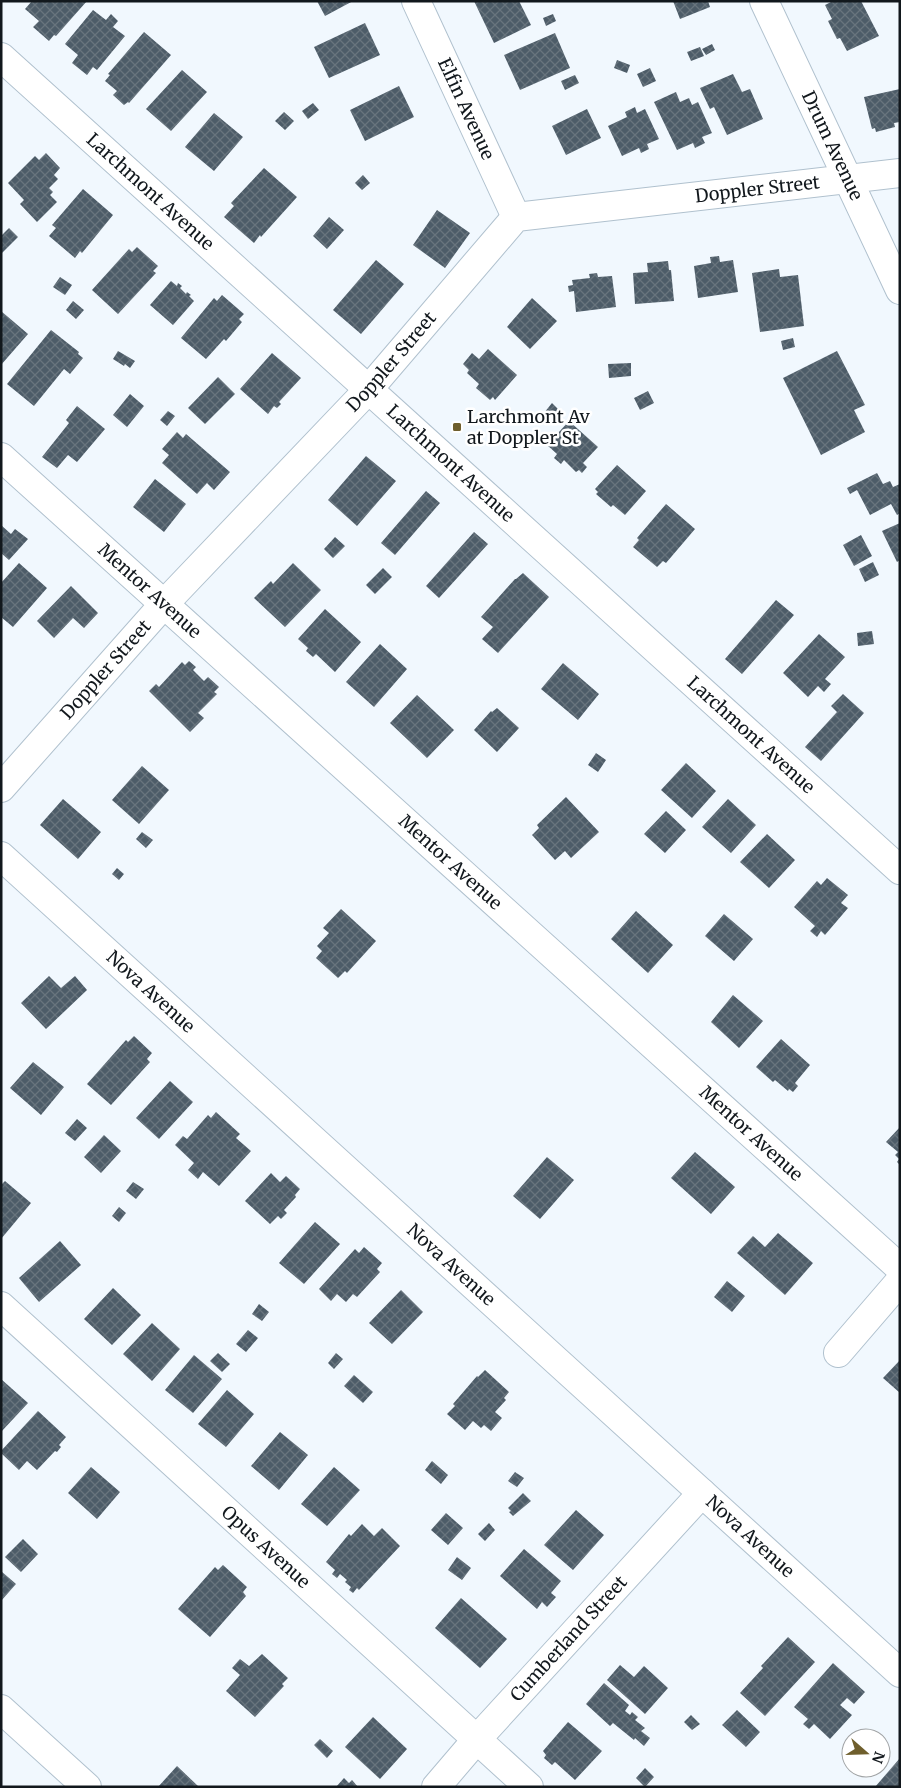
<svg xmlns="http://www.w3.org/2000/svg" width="901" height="1788" viewBox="0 0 901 1788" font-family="Merriweather,serif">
  <defs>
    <pattern id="building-cross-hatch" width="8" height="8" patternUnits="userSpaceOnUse" patternTransform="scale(1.25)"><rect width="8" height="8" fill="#4d5c68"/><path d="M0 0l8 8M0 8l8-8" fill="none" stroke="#68747d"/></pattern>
  </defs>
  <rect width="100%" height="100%" fill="#f1f8fe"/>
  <!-- building -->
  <path fill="url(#building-cross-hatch)" d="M32,1H87L56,36L54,35L49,41L33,27L39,21L25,9Z
    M317,1H353L325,16Z
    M474,1H519L531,25L494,43Z
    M673,1H708L710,7L680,19Z
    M833,1H861L879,36L847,51L840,38L837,39L828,21L832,19L825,5Z
    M93,10L106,20L111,14L118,21L113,27L125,36L97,70L93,67L87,75L72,63L78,55L65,44Z
    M553,14L556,21L546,26L543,18Z
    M365,23L380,55L329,78L314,47Z
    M144,32L171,55L129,103L128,102L124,105L113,95L117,91L105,81L110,75L108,74Z
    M555,33L570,68L520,90L504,55Z
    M712,44L715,50L706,55L702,49Z
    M700,47L704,56L691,61L687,52Z
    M617,60L630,65L627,73L614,68Z
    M650,68L656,81L643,87L637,74Z
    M182,70L207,92L171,131L146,109Z
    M733,74L742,92L750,89L763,119L727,135L714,107L710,109L700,88Z
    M575,75L579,83L565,90L561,81Z
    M399,86L414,117L365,141L350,110Z
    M900,89V122L894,123L895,127L876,132L875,128L872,129L864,97Z
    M676,92L680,102L689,98L692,105L698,102L712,133L702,137L705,143L695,148L693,143L677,150L654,102Z
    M313,103L319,110L308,119L302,111Z
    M635,107L637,113L645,109L659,139L647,144L649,149L641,153L639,148L622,156L608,126L627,117L625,112Z
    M587,109L601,138L566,155L552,126Z
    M284,112L294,121L285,130L275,121Z
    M214,113L243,137L214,171L185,147Z
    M46,153L60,168L54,175L58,179L49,188L53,192L50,195L57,202L37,222L20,204L24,200L8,183L35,156L39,160Z
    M264,168L297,197L261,237L260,235L254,243L224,217L234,206L231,203Z
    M363,175L370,183L362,190L355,183Z
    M83,189L113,215L82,253L80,251L75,258L49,236L56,228L52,225Z
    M437,210L470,233L445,268L413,245Z
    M329,217L344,230L327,249L313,236Z
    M9,228L18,237L2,253L1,236Z
    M137,247L158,266L153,271L156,273L118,314L92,290L129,249L132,252Z
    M719,256L720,262L733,260L738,292L698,298L694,266L711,263L710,257Z
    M376,260L404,284L361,334L333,310Z
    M668,261L669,270H671L674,301L635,304L633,273L648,272L647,263Z
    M779,269L780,277L798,275L804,326L760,332L752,273Z
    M597,273L598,277L612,276L616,307L576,312L574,291L569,292L568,286L573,285L572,280L590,278L589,274Z
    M60,277L72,285L65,295L53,287Z
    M171,281L177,286L178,283L182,286L180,288L186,294L187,292L191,295L189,296L194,301L173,325L150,305Z
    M222,295L244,314L239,319L242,322L226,341L224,339L206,359L181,338L214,298L217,301Z
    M532,298L557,321L530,349L507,327Z
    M73,301L84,310L76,319L66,310Z
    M1,311L28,334L1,365Z
    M51,330L79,352L78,354L83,358L70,374L64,369L34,406L7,384Z
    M793,338L795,347L783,350L781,341Z
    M488,349L517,375L495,400L493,397L490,400L476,388L479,384L467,373L469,370L463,364L472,353L479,359Z
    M118,351L135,361L130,368L125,364L124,366L113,359Z
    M837,351L865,405L854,410L865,432L821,455L783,378Z
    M272,353L301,378L279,402L281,404L277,408L274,406L268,414L240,389Z
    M631,363V376L609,378L608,364Z
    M218,377L235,394L205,424L188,408Z
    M648,391L654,403L640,410L634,398Z
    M130,394L144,406L127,427L113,415Z
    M552,403L560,411L552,421L544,413Z
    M77,406L105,429L77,462L68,455L57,468L42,457L69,423L66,420Z
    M168,411L175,416L167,426L160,420Z
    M569,421L598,447L583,463L587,467L582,473L579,470L576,472L564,460L561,464L554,458L557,454L547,445Z
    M177,432L183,438L186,434L230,472L214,490L207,483L197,494L162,463L169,455L162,449Z
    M366,456L396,481L357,526L328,500Z
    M617,465L646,491L625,515L613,505L611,507L596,494L598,492L595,489Z
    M877,473L883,484L890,481L893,487L900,484V513L897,515L891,504L870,515L857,490L850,494L847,488Z
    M155,479L186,504L164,532L133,507Z
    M426,491L440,503L395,555L381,543Z
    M666,504L695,529L666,563L663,561L657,567L633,547L639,540L637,538Z
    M900,523V560L897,562L882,531Z
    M1,525L11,534L15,529L28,539L9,560L1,553Z
    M474,532L488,544L439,598L426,586Z
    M861,535L872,556L854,566L843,545Z
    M335,537L345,546L333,558L324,549Z
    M873,562L879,575L865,582L859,569Z
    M19,563L47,588L13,627L1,617V583Z
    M293,563L321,590L285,627L254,598L271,581L273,584Z
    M383,568L392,577L375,594L366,585Z
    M523,573L549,597L498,653L482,639L493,627L481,617L515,579H516Z
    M71,586L98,613L84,628L73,618L54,638L37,621Z
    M776,600L794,615L742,674L725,659Z
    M325,609L361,642L335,672L316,654L313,657L306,651L308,648L298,639Z
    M872,631L874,644L858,646L857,633Z
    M819,634L845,657L825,679L831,684L824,692L818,686L808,697L783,673Z
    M380,644L407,669L374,707L346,682Z
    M189,661L196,667L193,670L204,681L208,677L219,687L214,692L217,694L198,713L204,718L190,732L149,691L156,684L159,687L182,662L185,665Z
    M563,663L599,694L578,720L541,689Z
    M843,694L864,713L821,761L805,747L837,712L831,706Z
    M417,695L454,730L427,758L390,723Z
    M497,708L519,728L497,752L474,730L491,711L492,712Z
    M596,753L606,760L598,772L588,765Z
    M686,763L716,791L692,818L661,790Z
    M142,766L169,790L139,824L112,800Z
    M566,797L599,832L571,858L565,851L555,860L532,835L539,828L537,825Z
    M63,799L101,832L78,859L40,825Z
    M728,799L756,825L731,853L702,827Z
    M666,811L686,830L665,853L644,834Z
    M142,832L153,840L146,848L136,839Z
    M767,834L795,860L769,888L740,862Z
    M117,868L124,874L119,880L112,874Z
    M827,878L848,895L841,903L848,908L825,935L821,931L817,937L810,931L815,926L794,907L817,881L821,885Z
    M341,909L376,941L347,973L345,971L338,978L316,958L322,951L317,946L329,933L323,928Z
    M636,911L673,945L648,973L611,939Z
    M724,914L753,939L734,961L705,936Z
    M49,976L61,988L75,976L87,990L46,1029L21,1003Z
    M733,995L763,1021L739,1048L711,1022Z
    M134,1036L152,1053L147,1059L150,1062L111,1105L87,1084L126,1040L128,1042Z
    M781,1039L810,1065L795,1083L798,1086L793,1092L789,1089L788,1091L775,1080L773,1082L756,1067Z
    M33,1062L64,1087L41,1115L10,1088Z
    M170,1081L193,1102L159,1139L136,1118Z
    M216,1112L240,1134L236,1138L251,1151L219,1186L203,1172L198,1179L188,1170L194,1163L175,1145L183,1136L187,1139L208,1115L211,1118Z
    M77,1119L87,1128L75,1141L65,1133Z
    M900,1127V1165L897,1162L899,1159L895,1155L898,1152L886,1142Z
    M104,1135L121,1151L101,1173L84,1157Z
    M695,1152L735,1187L711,1214L671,1178Z
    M547,1157L574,1180L540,1219L513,1196Z
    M271,1173L280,1182L286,1176L300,1189L295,1195L296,1197L284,1210L287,1213L281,1219L278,1216L270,1224L245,1201Z
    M5,1181L31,1203L1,1239V1185Z
    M133,1182L144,1189L136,1199L126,1191Z
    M119,1207L126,1213L119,1222L112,1216Z
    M315,1222L340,1244L304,1284L279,1263Z
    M778,1233L813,1263L785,1295L737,1253L753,1236L765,1247Z
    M60,1241L81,1265L39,1302L19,1278Z
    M364,1247L382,1263L377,1269L380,1272L357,1297L353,1294L346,1302L337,1294L331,1301L319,1289L355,1249L359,1253Z
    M727,1281L745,1296L732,1312L714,1297Z
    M113,1288L141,1315L112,1345L84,1319Z
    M401,1290L423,1312L392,1344L369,1323Z
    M259,1304L269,1312L262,1321L252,1314Z
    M152,1323L180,1349L152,1381L123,1354Z
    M248,1330L258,1338L246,1352L236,1344Z
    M218,1353L230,1364L222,1372L210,1361Z
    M336,1353L343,1359L334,1369L328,1363Z
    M194,1355L222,1379L193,1413L165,1390Z
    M900,1360V1393L883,1378Z
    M485,1370L509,1392L504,1398L506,1400L495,1412L502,1418L491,1431L484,1425L481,1428L473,1421L465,1430L447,1414L455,1406L453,1404L477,1376L478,1377Z
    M354,1375L373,1392L363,1403L344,1386Z
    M1,1379L28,1403L1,1432Z
    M227,1390L254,1414L226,1447L198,1424Z
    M38,1411L66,1437L59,1445L61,1447L57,1452L55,1451L37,1470L27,1461L19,1470L1,1453V1451Z
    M280,1432L308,1455L279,1490L251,1466Z
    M432,1461L448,1475L441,1484L425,1470Z
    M91,1467L120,1492L97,1519L68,1493Z
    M334,1467L360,1490L327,1526L301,1504Z
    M515,1472L524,1478L517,1487L508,1481Z
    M523,1493L531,1501L513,1516L509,1512L511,1511L508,1508Z
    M576,1510L604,1535L573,1570L544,1545Z
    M446,1513L463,1528L448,1545L431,1530Z
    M489,1523L495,1530L485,1541L478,1534Z
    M362,1524L374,1536L382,1528L400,1546L359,1590L357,1588L353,1593L349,1590L351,1587L345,1582L347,1580L340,1574L337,1578L332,1574L335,1570L326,1562L349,1534L351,1536Z
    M23,1539L38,1554L21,1572L5,1557Z
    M524,1549L561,1581L551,1593L556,1597L547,1607L542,1602L537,1609L500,1576Z
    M457,1557L471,1568L462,1580L448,1570Z
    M223,1565L247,1587L243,1592L246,1596L210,1637L178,1609L215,1567L218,1570Z
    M1,1571L16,1584L1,1601Z
    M461,1598L507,1639L480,1668L435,1628Z
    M788,1637L815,1662L765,1716L740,1693L763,1668L761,1666Z
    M262,1654L288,1678L282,1684L284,1686L255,1717L226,1691L240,1675L232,1668L240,1659L249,1666Z
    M833,1663L865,1692L854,1704L847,1698L840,1705L852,1715L830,1739L814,1724L809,1729L803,1724L808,1719L794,1707Z
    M620,1665L634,1677L644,1666L668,1688L645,1714L607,1680Z
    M604,1683L629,1705L625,1711L630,1715L632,1712L638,1717L635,1720L645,1728L641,1731L650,1738L644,1746L635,1738L634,1740L613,1723L610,1726L586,1704Z
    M737,1710L760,1732L746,1747L722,1725Z
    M691,1715L700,1724L692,1730L684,1722Z
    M373,1717L407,1749L380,1779L345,1747Z
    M568,1722L602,1751L575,1780L555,1762L552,1765L544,1758L546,1755L543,1751Z
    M320,1739L333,1751L327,1758L314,1745Z
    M900,1758V1787H875Z
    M177,1766L199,1787H158Z
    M645,1768L654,1777L645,1787L636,1778Z
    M344,1778L349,1783L352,1780L358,1787H336Z"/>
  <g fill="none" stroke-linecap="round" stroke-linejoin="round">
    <!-- minor casing -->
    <g stroke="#b0c1ce" stroke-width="30">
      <g id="minor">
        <path id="s1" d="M416,1L516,217"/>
        <path id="s2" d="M764,1L900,290"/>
        <path id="s3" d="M1,57L900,870"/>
        <path id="s4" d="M1,457L900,1268"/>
        <path id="s5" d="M1,788L164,604L368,390L516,217L900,173"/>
        <path id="s6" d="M1,856L900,1673"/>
        <path id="s7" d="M1,1306L529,1787"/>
        <path d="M838,1353L900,1281"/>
        <path d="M1,1709L87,1787"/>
        <path id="s8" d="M436,1787L477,1739L702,1493"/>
      </g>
    </g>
    <!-- minor -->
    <use href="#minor" stroke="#fff" stroke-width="28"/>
  </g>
  <!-- markers -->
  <rect fill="#6f5f2d" stroke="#fff" stroke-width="2" x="452" y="422" width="10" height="10" rx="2.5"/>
  <g text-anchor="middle" stroke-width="5" stroke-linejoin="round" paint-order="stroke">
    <!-- street labels -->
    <g font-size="18" fill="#12181d" stroke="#fff">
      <text dy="6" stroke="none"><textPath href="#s1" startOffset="119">Elfin Avenue</textPath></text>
      <text dy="6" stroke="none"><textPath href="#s2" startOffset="160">Drum Avenue</textPath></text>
      <text dy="6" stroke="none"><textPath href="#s5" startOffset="1012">Doppler Street</textPath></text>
      <text dy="6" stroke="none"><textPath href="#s3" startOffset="201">Larchmont Avenue</textPath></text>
      <text dy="6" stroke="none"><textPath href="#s5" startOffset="578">Doppler Street</textPath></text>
      <text dy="6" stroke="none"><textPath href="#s3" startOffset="606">Larchmont Avenue</textPath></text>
      <text dy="6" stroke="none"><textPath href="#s4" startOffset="200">Mentor Avenue</textPath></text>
      <text dy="6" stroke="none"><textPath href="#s5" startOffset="158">Doppler Street</textPath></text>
      <text dy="6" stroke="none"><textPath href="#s3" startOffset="1011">Larchmont Avenue</textPath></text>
      <text dy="6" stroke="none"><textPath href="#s4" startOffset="605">Mentor Avenue</textPath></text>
      <text dy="6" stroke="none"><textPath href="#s6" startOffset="202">Nova Avenue</textPath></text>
      <text dy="6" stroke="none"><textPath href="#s4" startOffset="1010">Mentor Avenue</textPath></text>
      <text dy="6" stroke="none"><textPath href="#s6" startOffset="608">Nova Avenue</textPath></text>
      <text dy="6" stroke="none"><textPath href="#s6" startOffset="1012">Nova Avenue</textPath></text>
      <text dy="6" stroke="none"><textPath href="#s7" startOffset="358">Opus Avenue</textPath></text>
      <text dy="6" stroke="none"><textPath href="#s8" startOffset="199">Cumberland Street</textPath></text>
    </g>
    <!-- poi labels -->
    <g font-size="18" fill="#12181d" stroke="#fff" text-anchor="start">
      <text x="467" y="423">Larchmont Av<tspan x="467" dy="21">at Doppler St</tspan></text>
    </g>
  </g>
  <!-- border -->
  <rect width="901" height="1788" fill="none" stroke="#12181d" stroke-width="5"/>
  <!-- north arrow -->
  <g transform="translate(866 1753) rotate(110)"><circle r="24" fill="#ffffff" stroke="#a0a3a5"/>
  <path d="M0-4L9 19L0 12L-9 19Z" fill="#6f5f2d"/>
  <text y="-8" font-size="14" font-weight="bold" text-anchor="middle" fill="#12181d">N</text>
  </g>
</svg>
